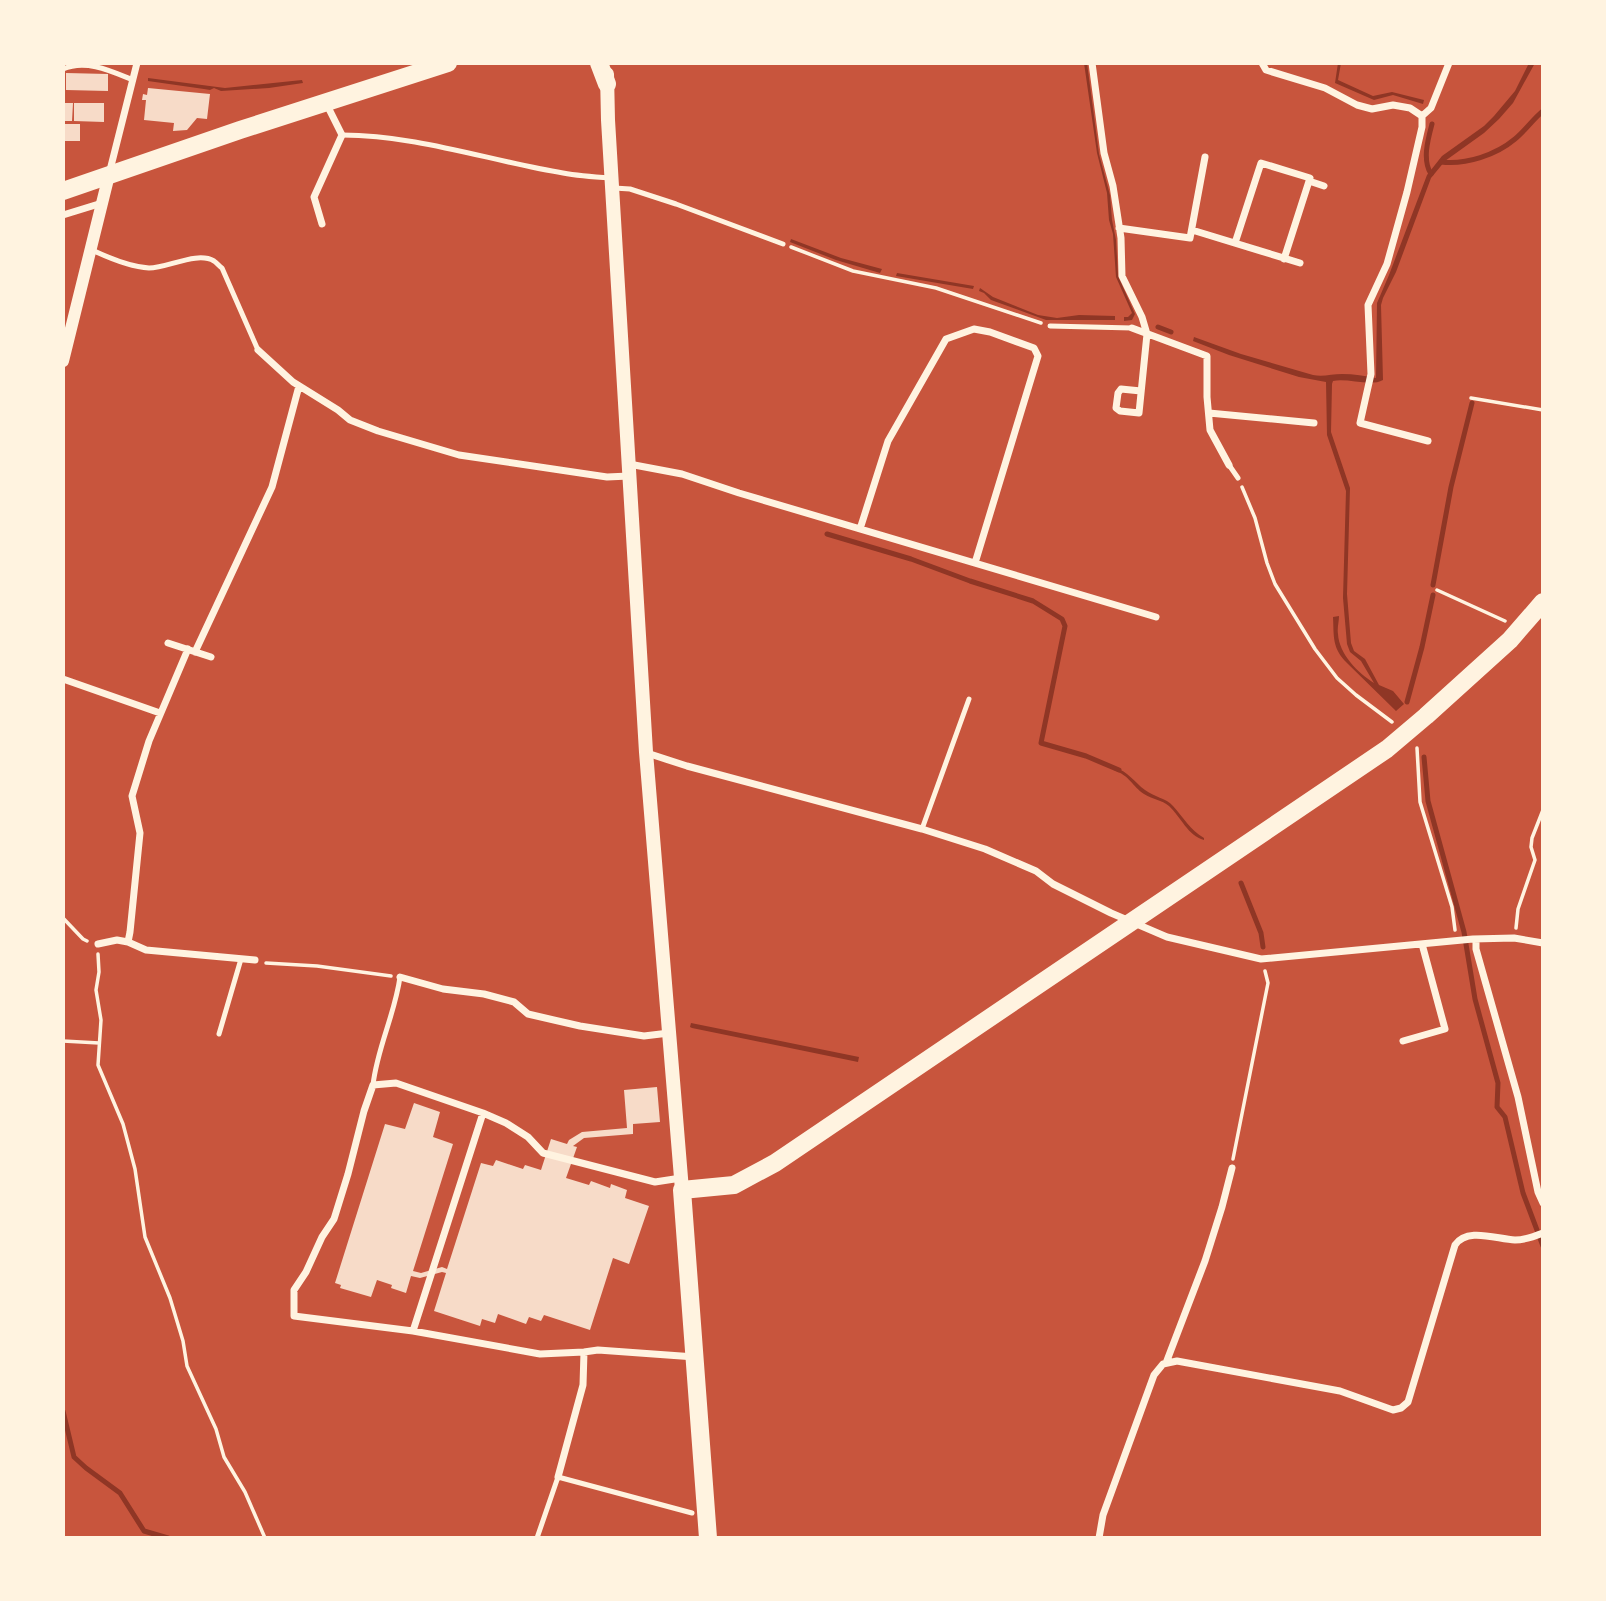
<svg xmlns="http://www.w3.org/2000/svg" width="1606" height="1601" viewBox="0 0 1606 1601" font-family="'Sofia Sans Condensed',sans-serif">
  <rect width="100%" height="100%" fill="#c8553d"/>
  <!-- water -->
  <path fill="#8f3625" d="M1084,63H1087L1099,154L1110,195L1112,220L1116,240L1118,276L1135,314L1132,320L1124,321V317H1128L1132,313L1116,277L1113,234L1109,220L1107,193L1097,153Z
    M1338,63H1341L1338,80L1373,96L1392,92L1424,100L1423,104L1393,95L1374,100L1335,83Z
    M1529,63H1535L1513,103L1499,119L1484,133L1445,161L1431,178L1396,272L1383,298L1381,305L1383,380C1371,387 1348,378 1333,381L1332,384L1331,432L1350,488L1347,594L1351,643L1354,651L1365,659L1379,685L1393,691L1404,704L1396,711L1347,663C1332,648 1334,637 1333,617L1339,616C1339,622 1337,628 1338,634C1339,654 1358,673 1374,683L1361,661L1350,652L1347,644L1343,598L1346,491L1327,435L1326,382L1299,377L1229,355L1193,341L1194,337L1241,354L1313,375C1323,377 1332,374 1342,374C1354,374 1365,376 1376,378L1377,303L1389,275L1427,175L1442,156L1484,126L1494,116L1515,91Z
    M148,78L225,88L302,80L303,83L269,88L221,91L214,88L210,90L204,89L148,81Z
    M791,239L841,258L882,269L880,273L836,260L790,242Z
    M897,273L974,286L973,289L896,276Z
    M980,288L993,297L1038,315L1057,318L1079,315L1115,316V320H1046L991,300L984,293L979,291Z
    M1115,768C1128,771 1134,782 1145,790C1154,797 1166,798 1173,806C1184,818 1190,830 1204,838V840C1188,836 1181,817 1169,806C1162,800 1152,799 1144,794C1132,786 1130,776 1114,770Z
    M691,1023L859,1057L858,1062L692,1028L690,1027Z"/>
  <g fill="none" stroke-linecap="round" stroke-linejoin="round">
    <!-- stream -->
    <path stroke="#8f3625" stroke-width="5" d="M1441,162C1466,165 1496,155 1515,139C1525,131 1533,119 1543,111
      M1431,174C1422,160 1428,139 1432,124
      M1158,327L1171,332
      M827,534L911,559L970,581L1033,601L1062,619L1065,626L1041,743L1086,756L1119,770
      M1433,585L1451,487L1472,403
      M1407,702L1422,647L1433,595
      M1424,757L1428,801L1464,932L1475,999L1498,1083L1497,1107L1505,1117L1523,1193L1543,1246
      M1241,883L1261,933L1263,947
      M63,1411L74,1457L86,1468L120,1493L144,1531L168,1538"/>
  </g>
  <!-- building -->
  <path fill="#f7dbc8" d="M66,73L108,74V91L66,90Z
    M148,88L210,94L207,119L197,118L187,130L173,131L174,123L144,120L146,100H142L143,94L147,95Z
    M63,103H73L72,121H63Z
    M74,103H104V122L74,121Z
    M63,124H80V141H63Z
    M657,1087L660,1122L633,1124V1134L584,1138L573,1146L577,1147L566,1178L589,1185L591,1181L610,1188L611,1184L627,1190L625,1198L649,1206L629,1264L613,1258L590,1330L544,1315L541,1321L529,1317L526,1324L498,1314L495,1323L482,1319L480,1326L434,1311L446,1273L442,1272L420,1278L411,1276L406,1293L391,1288L392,1285L377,1280L371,1297L340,1288L341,1285L335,1283L385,1124L405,1129L414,1103L440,1112L433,1137L453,1144L413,1271L421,1273L442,1267L447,1269L481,1163L493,1166L496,1160L523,1169L525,1165L541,1170L551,1139L567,1144L569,1140L582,1132L627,1128L624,1090Z"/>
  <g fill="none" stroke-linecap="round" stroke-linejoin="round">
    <!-- path -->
    <path stroke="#fff3e0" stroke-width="3.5" d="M791,247L853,271L936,288L1041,323
      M1471,398L1543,410
      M1242,487L1255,518L1267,563L1275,584L1315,649L1337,678L1356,695L1392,722
      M1437,590L1505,621
      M1417,748L1420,802L1452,907L1455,930
      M63,918L83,939L87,941
      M1516,928L1518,909L1535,860L1531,847L1532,838L1543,810
      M98,954L99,972L96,990L101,1020L98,1065L123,1124L135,1169L145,1237L170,1298L183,1341L187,1366L216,1429L224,1457L245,1492L265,1538
      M266,963L317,966L391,976
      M63,1041L99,1043
      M1233,1159L1268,983L1265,971"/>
    <!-- service -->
    <path stroke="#fff3e0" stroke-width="5" d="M63,69C86,59 111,71 133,80
      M342,135C417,135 490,161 563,173C579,176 595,177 611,178
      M614,188L630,189L676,204L783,244
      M92,250C109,258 130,267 149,268C168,268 197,251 214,261C217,263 219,266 222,268L258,350
      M1050,326L1132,328
      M1229,465L1238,478
      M922,829L969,699
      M219,1034L241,959
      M373,1085C377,1048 395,1014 400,977
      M537,1538L558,1477L692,1513"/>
    <!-- minor -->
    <path stroke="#fff3e0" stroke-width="7" d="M1092,63L1104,153L1113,186L1121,238L1122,276L1142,317L1147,334L1139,413L1120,411L1116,408L1118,393L1121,389L1141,391
      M1262,63L1266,70L1325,88L1357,105L1372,109L1393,105L1410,108L1422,116V127L1407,192L1387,264L1368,305L1371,374L1360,423L1428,441
      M1422,116L1431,108L1449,63
      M109,174L137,63
      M1309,181L1324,186
      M63,215L102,203
      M322,224L314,197L342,135L326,103
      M1119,228L1190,238L1205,157
      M1192,230L1300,263
      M1235,243L1261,163L1310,178L1284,259
      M1132,328L1207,356V397L1210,430L1229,465
      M258,350L293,382L338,410L350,420L378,431L459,455L607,477L629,476
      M1209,413L1314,423
      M629,464L682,474L739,493L1156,617
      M860,529L888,441L946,339L974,329L990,332L1034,348L1038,356L975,563
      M168,643L211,657
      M195,652L272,487L299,386
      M63,679L160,713
      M647,753L687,766L922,829L985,849L1036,871L1053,884L1111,913L1167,937L1261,959L1473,939L1514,938L1543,943
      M1476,939V949L1518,1097L1538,1192L1543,1203
      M128,942L130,932L140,833L132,796L149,741L188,649
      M98,944L117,940L128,942L146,950L255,960
      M400,977L443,989L484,994L514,1002L528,1014L580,1026L644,1036L669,1033
      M1403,1041L1445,1029L1422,944
      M681,1178L655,1182L543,1153L528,1137L506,1123L483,1113L396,1083L373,1085L364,1111L348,1174L334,1219L322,1237L306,1272L294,1290V1316L413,1331L540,1354L584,1352L598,1350L695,1357
      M413,1331L483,1113
      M1166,1363L1205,1261L1222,1207L1232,1168
      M558,1477L583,1385L584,1352
      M1099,1538L1103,1515L1154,1375L1163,1364L1177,1361L1340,1391L1393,1410L1401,1408L1408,1402L1455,1245C1467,1227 1496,1239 1515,1240C1525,1240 1533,1237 1543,1233"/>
    <!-- tertiary -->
    <path stroke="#fff3e0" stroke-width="12" d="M63,361L109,175"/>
    <!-- secondary -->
    <path stroke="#fff3e0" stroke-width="14" d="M607,74L608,120L646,752L682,1190"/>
    <!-- trunk -->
    <path stroke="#fff3e0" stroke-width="18" d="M599,63L607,84
      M63,191L240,130L448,63
      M708,1538L682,1190L734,1185L775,1163L1387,749L1426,716L1510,640L1543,602"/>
  </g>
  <!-- border -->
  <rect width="1606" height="1601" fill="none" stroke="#fff3e0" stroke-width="130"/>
</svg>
